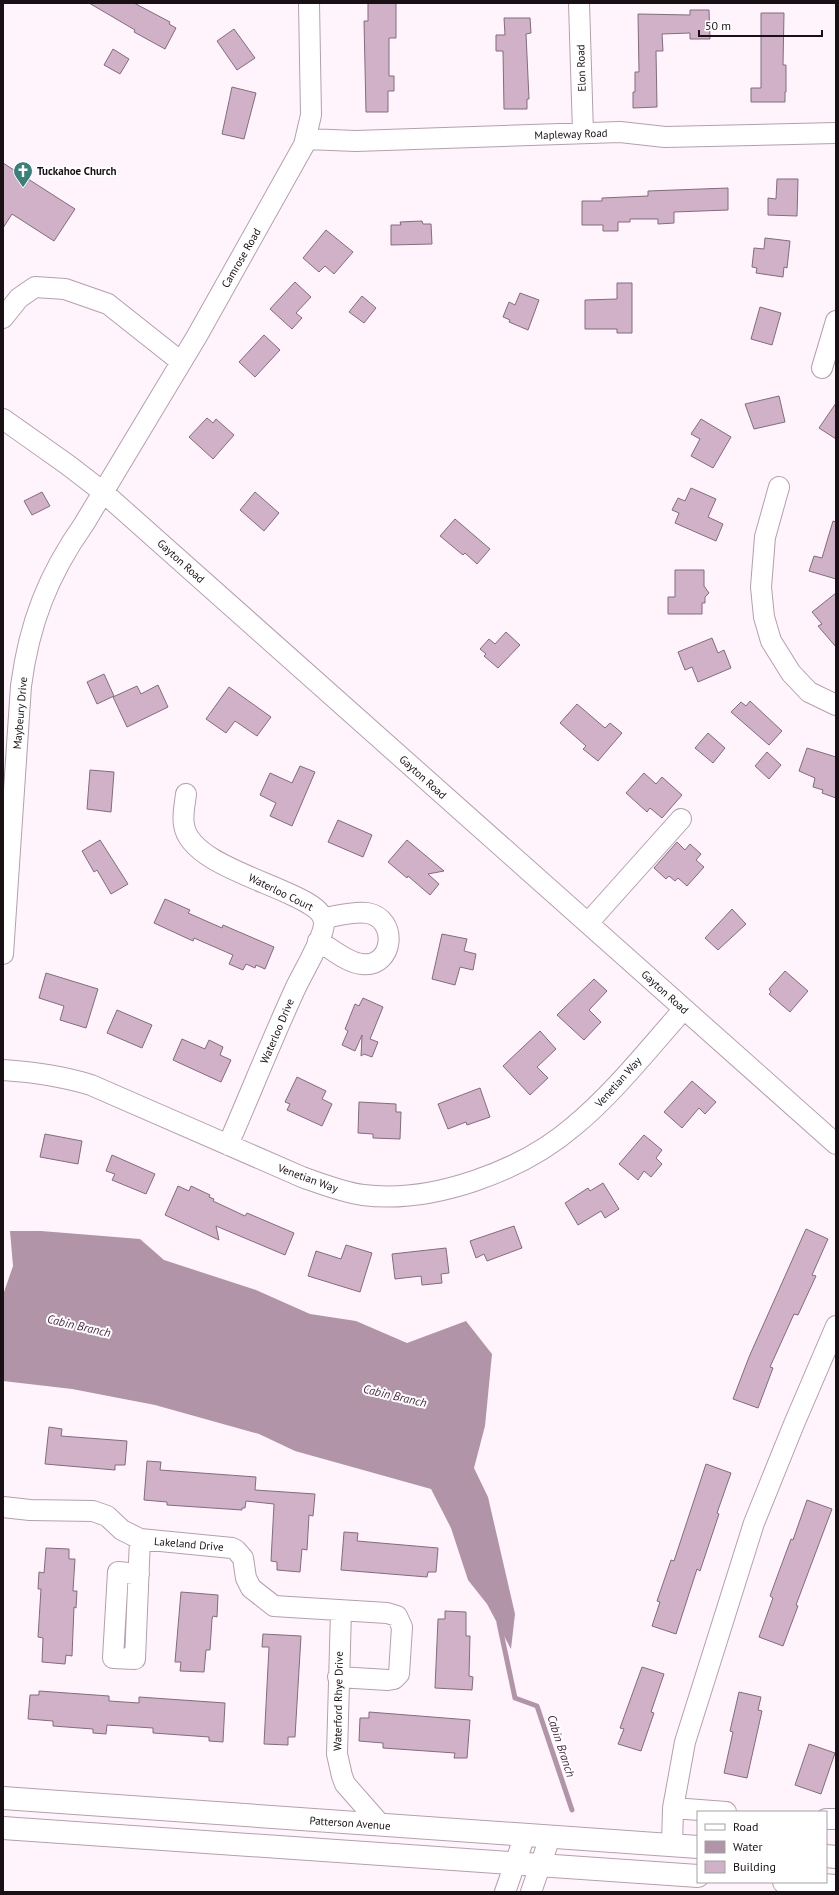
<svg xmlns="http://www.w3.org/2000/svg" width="839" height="1895" viewBox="0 0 839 1895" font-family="'PT Sans',sans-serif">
  <rect width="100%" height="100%" fill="#fff4fb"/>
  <!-- water -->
  <path fill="#b294a9" d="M10,1231H41L140,1239L164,1260L256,1290L310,1314L356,1321L407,1343L466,1321L492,1354L485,1426L474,1468L488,1497L515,1614L511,1649L487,1604L468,1580L451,1528L431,1489L295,1451L259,1434L155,1405L72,1389L3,1381V1295L13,1266Z"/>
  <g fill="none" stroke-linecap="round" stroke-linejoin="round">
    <!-- stream -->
    <path stroke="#b294a9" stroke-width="5" d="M499,1623L515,1698L537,1706L572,1810"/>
  </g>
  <!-- building -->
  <path fill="#d0b1c7" stroke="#836c7c" d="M89,3H134L170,22L169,24L176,28L165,49L134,32L135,30Z
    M368,3H396V38H389V76H394V91H388V112H366L364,21H368Z
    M690,10H709L710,39H690V33L662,34L663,51H656L657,107L633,108V92H635V72H639L638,14L690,15Z
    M761,13H784L783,65H786V92H785V102H751V88H761Z
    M504,18H530L531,33L526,34L529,99H527V109H504L503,51H496V35H505Z
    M234,29L255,58L237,70L217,41Z
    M113,49L129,59L120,74L104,65Z
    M232,87L256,93L244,139L222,134Z
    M3,163L75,209L54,241L12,214L3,228Z
    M777,179H798L797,216L768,215V198L776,199Z
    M728,188V210L674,212V223L658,224V219H630V222H618V231H603V225H582V201H602V198L648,196V191Z
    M422,221L423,224H431L432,244L391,245V225H401L400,222Z
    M326,230L353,252L334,274L325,266L319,272L303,258Z
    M765,238L790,241L787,268L784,267L783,277L756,273L757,268L752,267L754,248L764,249Z
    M295,282L311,297L296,313L302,318L292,329L270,309Z
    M617,283H632V333H617V329H585V300L617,299Z
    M520,293L539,300L528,330L509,322L510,320L503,317L509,302L515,305Z
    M362,296L376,308L364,323L349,312Z
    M760,307L781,313L772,345L751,339Z
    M264,335L280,350L255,377L239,362Z
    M779,396L785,422L754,429L745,404Z
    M836,403V439L819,428Z
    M207,418L213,423L216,419L234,435L213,459L189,437Z
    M701,419L731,437L713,468L691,456L700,439L691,434Z
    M691,488L716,499L708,517L723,524L716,541L675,523L679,513L672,510L678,498L685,501Z
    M42,492L50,506L32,515L24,501Z
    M255,492L279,513L264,531L240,510Z
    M455,519L490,549L477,564L465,553L463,555L440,536Z
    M833,521L836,522V579L809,571L814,556L822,558Z
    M675,570H704V586L709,593L705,597V603H702V614H668V597H675Z
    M836,593V647L818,626L822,624L812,612Z
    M506,632L520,645L498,668L484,656L486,654L480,649L489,639L495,644Z
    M712,638L718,653L724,650L731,668L698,682L692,667L685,670L678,652Z
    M104,674L114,696L97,704L87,682Z
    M158,685L168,707L127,727L113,697L137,686L141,694Z
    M229,687L271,717L257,736L235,721L226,733L206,719Z
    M750,701L782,731L769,745L731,712L741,702L746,706Z
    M577,704L605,728L610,723L622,733L598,761L583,749L586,746L560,723Z
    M708,733L725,748L713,763L695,748Z
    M807,748L836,757V798L822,793L823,790L813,787L815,778L799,771Z
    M767,752L781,765L769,779L755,766Z
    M300,766L315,772L292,826L270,816L276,803L260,795L270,773L292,783Z
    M90,770L114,772L111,812L87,809Z
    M644,773L656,784L662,777L682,795L662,818L650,808L647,812L626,793Z
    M338,820L372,835L363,857L328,842Z
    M100,840L128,884L111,894L97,870L94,872L82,851Z
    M407,840L444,871L428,874L439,884L430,895L408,876L407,878L388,862Z
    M677,842L685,850L690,844L701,854L696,860L704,867L687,886L678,878L675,881L669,876L666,879L654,868Z
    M165,899L190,910L188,913L222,928L223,925L274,947L265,969L256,965L255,968L246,964L243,970L229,964L233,955L194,938L193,941L154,923Z
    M732,909L746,924L718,950L705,938Z
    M442,934L467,939L464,951L476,954L473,970L460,967L455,985L432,979Z
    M785,971L808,991L790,1012L769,994L771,992L769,989Z
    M46,973L98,989L86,1028L60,1020L64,1006L39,998Z
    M594,979L607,991L589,1010L601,1022L584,1040L557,1015Z
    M363,998L383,1007L370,1039L378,1042L372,1057L364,1054L361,1056L362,1035L355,1051L342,1045L348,1031L345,1029L355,1004L359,1006Z
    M117,1010L152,1025L142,1048L107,1033Z
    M540,1031L556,1049L537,1067L548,1078L530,1095L503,1066Z
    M182,1039L205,1049L209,1040L223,1047L220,1055L231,1060L221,1082L173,1060Z
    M297,1077L326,1091L322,1099L332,1104L322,1126L287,1110L290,1104L285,1102Z
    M692,1081L716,1102L705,1114L699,1108L682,1128L664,1112Z
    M480,1088L490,1117L467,1125L466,1122L448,1129L438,1104Z
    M359,1102L396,1104V1112H401L400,1139L373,1138V1134L358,1133Z
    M45,1134L82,1141L78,1164L40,1157Z
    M644,1135L662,1150L656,1158L662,1164L651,1177L644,1171L638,1180L619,1164Z
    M112,1155L155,1174L146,1194L112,1180L115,1174L106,1171Z
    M603,1183L619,1209L605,1218L601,1211L578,1225L565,1203L588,1188L590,1191Z
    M178,1186L189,1191L191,1186L210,1195L209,1197L214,1199L213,1201L245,1216L247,1213L294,1233L285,1255L216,1226L219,1240L165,1215Z
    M514,1226L522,1248L487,1261L484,1254L476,1258L470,1241Z
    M806,1229L828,1239L812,1275L816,1276L798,1315L794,1314L770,1367L773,1368L758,1408L733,1399L749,1357Z
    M346,1245L372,1253L360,1292L308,1276L316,1251L341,1259Z
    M446,1248L449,1273L441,1274L442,1283L422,1285L421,1276L395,1279L392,1254Z
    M49,1427L62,1429L61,1436L127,1441L125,1465H115V1470L45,1464Z
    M147,1461L161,1462L160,1470L256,1477L255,1490L315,1494L313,1516L309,1515L307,1550L302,1549L300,1572L277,1570V1562L271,1561L274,1504L246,1501L245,1508H242V1510L167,1505V1502L144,1500Z
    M706,1464L731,1473L717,1513L719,1514L700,1571L697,1569L676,1634L652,1626L660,1602L657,1601L671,1560L674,1561Z
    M807,1500L832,1509L796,1605L798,1606L783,1646L759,1637L773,1598L770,1596L791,1539L793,1540Z
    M344,1532L358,1533L357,1541L438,1548L436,1572H428L427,1577L341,1570Z
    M46,1548L69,1549V1559H75L73,1591H77L76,1608L74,1607L72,1656L66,1655L65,1664L42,1662L43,1638L38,1637L41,1589H38L39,1572L44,1573Z
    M181,1592L218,1595L217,1617L213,1616L212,1619L210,1650H206L204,1672L180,1671L181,1662H175Z
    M445,1611L466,1612V1636H470L469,1676L473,1677L472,1690L435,1688L438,1619H445Z
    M263,1634L301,1636L295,1737H288V1745L264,1744L269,1647H262Z
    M642,1667L664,1674L651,1712L654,1713L641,1751L618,1744L624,1729L620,1728Z
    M39,1691L109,1696V1701L139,1703V1697L225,1703L223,1742L209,1741V1737L153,1733V1728L107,1725L106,1734L93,1733V1729L53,1726V1721L28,1719L30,1695H39Z
    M739,1692L761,1697L758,1710L762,1711L747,1778L724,1773L733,1732L730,1731Z
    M369,1712L470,1720L467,1758H454L455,1753L383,1748V1743L359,1741L360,1718H369Z
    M809,1744L835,1753L821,1794L795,1785Z"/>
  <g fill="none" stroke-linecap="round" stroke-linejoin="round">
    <!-- minor casing -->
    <g stroke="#b79eaf" stroke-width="22">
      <path id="minor" d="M579,3L583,133
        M306,139L356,141L620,132L665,137L836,133
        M3,318L19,298L35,287L65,289L108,304L180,361
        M822,368L836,321
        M3,419L68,465L103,492L836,1144
        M779,487L765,537L761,587L764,617L771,641L791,673L809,692L836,705
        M186,794C185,804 182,815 184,825C191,874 325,890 324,923C324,938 303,972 296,987C272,1039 251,1092 228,1145
        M588,923L681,819
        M318,941C331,948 347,963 362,964C394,968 399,918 367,913C354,911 337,916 324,918
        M3,954L21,686C29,624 48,575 84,524L197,336L304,145L311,115L309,3
        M3,1070C34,1072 62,1076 91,1085L302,1177C322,1184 342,1192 363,1195C432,1204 522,1171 574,1126C615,1092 649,1048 684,1009
        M3,1507L30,1510L93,1511L107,1516L122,1530L140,1539L232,1548L236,1550L243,1558L246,1578L251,1588L274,1606L387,1613L397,1616L402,1627L399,1674L394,1679L388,1680L338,1677
        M139,1574L118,1572L113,1658L135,1659L140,1539
        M341,1611L337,1754L342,1776L345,1784L381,1825
        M673,1808L726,1812
        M826,1819H836
        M672,1845L673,1808L685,1742L754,1523L794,1424L836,1326
        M505,1892L525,1835
        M531,1892L550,1837"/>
    </g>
    <!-- major casing -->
    <g stroke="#b79eaf" stroke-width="24">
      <path id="major" d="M3,1798L698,1847
        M3,1828L698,1876
        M826,1856L836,1857
        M784,1882L836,1886"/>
    </g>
    <!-- minor -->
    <use href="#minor" stroke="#fff" stroke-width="20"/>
    <!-- major -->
    <use href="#major" stroke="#fff" stroke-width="22"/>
  </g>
  <!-- icons -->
  <defs>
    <g id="church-pin" transform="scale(1)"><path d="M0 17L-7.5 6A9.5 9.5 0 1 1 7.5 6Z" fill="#388079" stroke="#fff"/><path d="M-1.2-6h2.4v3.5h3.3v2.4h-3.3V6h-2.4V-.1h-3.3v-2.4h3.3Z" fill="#fff"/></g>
  </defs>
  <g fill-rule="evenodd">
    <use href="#church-pin" x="23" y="171"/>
  </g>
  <g text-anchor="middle" stroke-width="4" stroke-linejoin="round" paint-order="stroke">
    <!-- street labels -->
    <g font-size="11" fill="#191016" stroke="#fff">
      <text transform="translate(581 68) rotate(-92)" y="4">Elon Road</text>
      <text transform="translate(571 134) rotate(-2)" y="4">Mapleway Road</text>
      <text transform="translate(241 258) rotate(-60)" y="4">Camrose Road</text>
      <text transform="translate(181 561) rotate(42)" y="4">Gayton Road</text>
      <text transform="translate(20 713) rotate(-85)" y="4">Maybeury Drive</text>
      <text transform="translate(423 777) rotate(42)" y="4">Gayton Road</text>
      <text transform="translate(281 892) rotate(26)" y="4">Waterloo Court</text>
      <text transform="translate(665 992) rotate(42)" y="4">Gayton Road</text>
      <text transform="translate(277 1031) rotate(-67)" y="4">Waterloo Drive</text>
      <text transform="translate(618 1082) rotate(-48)" y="4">Venetian Way</text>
      <text transform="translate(308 1178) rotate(20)" y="4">Venetian Way</text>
      <text transform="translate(189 1544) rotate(5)" y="4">Lakeland Drive</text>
      <text transform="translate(338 1701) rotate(-89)" y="4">Waterford Rhye Drive</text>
      <text transform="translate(350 1823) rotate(4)" y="4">Patterson Avenue</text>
    </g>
    <!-- poi labels -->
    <g font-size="11" font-weight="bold" fill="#191016" stroke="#fff" text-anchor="start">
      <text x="37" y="175">Tuckahoe Church</text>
    </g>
    <!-- water labels -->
    <g font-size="12" font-style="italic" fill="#522948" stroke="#fff">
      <text transform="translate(79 1326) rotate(13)" y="4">Cabin Branch</text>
      <text transform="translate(395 1396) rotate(13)" y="4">Cabin Branch</text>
      <text transform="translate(561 1746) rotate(72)" y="4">Cabin Branch</text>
    </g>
  </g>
  <!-- border -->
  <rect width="839" height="1895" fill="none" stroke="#191016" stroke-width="8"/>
  <!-- legend -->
  <rect x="697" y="1811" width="130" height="72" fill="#ffffff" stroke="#a39fa2"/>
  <rect x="705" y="1824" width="20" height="6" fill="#ffffff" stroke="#a39fa2"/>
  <text x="733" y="1831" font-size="12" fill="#191016">Road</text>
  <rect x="705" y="1841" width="20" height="12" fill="#b294a9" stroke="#a39fa2"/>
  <text x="733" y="1851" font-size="12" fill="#191016">Water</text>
  <rect x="705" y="1861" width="20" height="12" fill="#d0b1c7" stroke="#a39fa2"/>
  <text x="733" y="1871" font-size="12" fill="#191016">Building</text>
  <!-- scale -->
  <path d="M699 30v6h123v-6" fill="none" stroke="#191016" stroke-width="2"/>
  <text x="705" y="30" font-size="12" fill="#191016" stroke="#ffffff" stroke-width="3" paint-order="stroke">50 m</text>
</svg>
